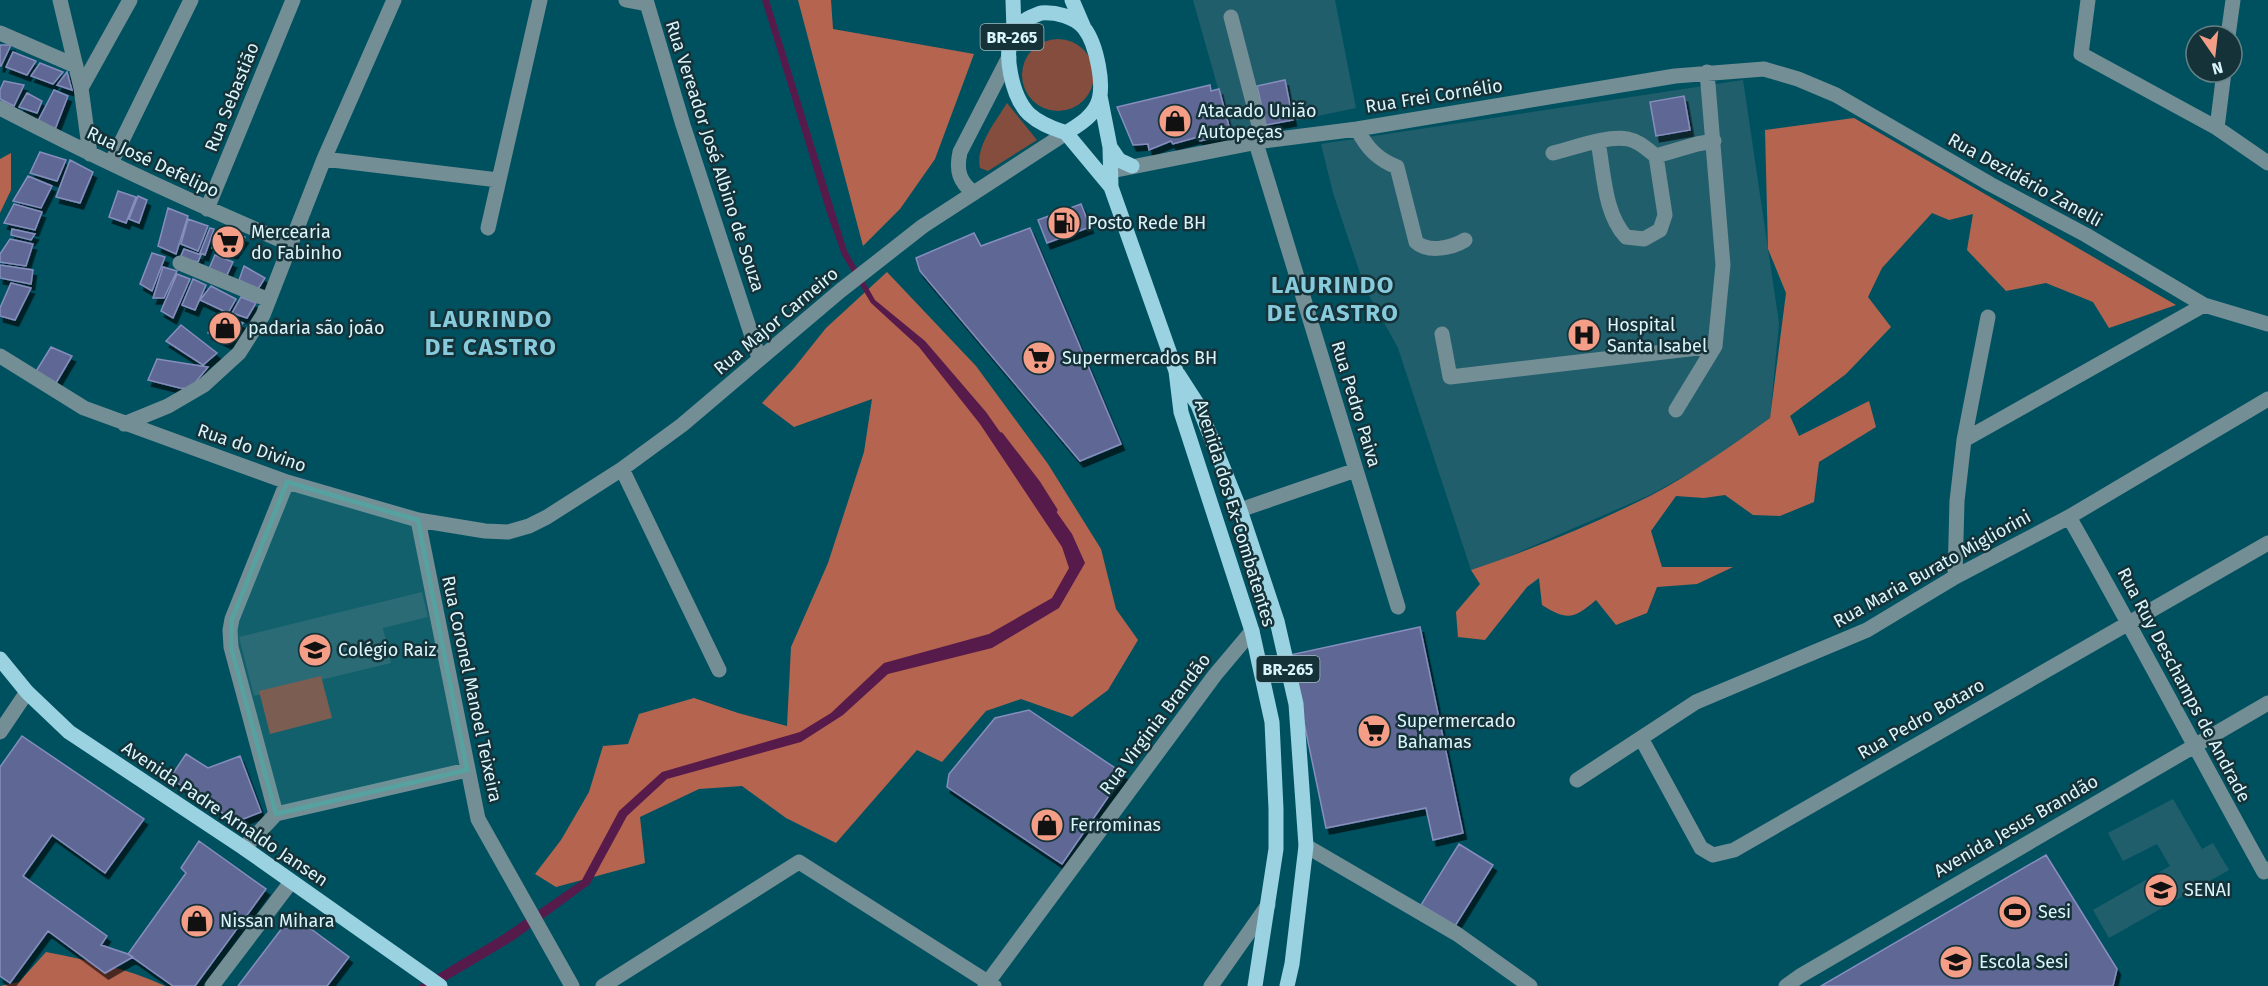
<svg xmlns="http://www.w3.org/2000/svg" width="2268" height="986" viewBox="0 0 2268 986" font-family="'Fira Sans',sans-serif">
  <defs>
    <filter id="shadow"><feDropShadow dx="3.5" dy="6" stdDeviation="0" flood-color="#0009"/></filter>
  </defs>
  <rect width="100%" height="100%" fill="#005160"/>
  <!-- built -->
  <path fill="#215e6c" d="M1193,0H1335L1356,108L1231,134Z
    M1743,80L1779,323L1770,418L1704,465L1650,495L1503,559L1471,570L1398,348L1365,288L1333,193L1321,144Z
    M422,592L428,617L383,628L391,663L254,696L239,637Z
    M2173,799L2202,849L2213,843L2229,870L2109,938L2093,910L2170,866L2157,844L2123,861L2108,833Z"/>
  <!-- green -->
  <path fill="#854d3e" d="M1022 75a36 36 0 1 1 72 0a36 36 0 1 1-72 0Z
    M1007,103L1037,140L988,171L980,168C975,147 996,121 1007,103Z
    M321,676L332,718L270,734L259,691Z"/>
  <!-- forest -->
  <path fill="#b5654f" d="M798,0H831L833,29L974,54L935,159L900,209L863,246Z
    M1854,118L2176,305L2109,328L2093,302L2046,283L2006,291L1967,250L1973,214L1949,220L1932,213L1882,268L1868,297L1891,327L1846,374L1790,416L1799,436L1869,401L1876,427L1819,462L1814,502L1780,516L1753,515L1725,495L1704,498L1676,496L1651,531L1662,567H1733L1697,584L1657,587L1647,613L1616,625L1596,600C1574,619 1567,621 1542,605L1539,578L1527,587L1485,640L1458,637L1456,612L1480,584L1471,570C1531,550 1593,524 1650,496C1692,474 1731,446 1770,418L1786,293L1768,249L1765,130Z
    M11,153V190L0,213V159Z
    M887,272L976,366L1048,464L1101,549L1116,609L1138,640L1108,690L1072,717L1021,699L986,711L942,762L917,750L836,843L786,818L742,786L699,789L640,817L645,863L556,887L535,874L561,840L589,792L603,746L628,744L639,714L694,698L738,713L787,726L791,647L828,563L864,452L872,399L794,427L762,403L794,368L826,328Z
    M46,952C87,960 127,968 165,986H0L19,982Z"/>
  <!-- water -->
  <path fill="#571b4b" d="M762,0H769L847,251L875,300L925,341L986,412L1072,534L1085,563L1059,608L992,648L888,674L843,715L801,742L667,779L627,816L590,884L514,940L437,986H418L504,934L582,880L619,811L662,772L800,732L831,713L884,663L989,634L1052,598L1069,568L1062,547L980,424L919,347L871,303L842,255L827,213Z"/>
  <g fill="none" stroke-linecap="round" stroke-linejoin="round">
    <!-- stream -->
    <path stroke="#571b4b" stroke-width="5" d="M1001,435L1038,483L1055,510"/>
  </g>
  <!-- building -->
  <path fill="#5f6794" stroke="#868ebe" stroke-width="1.5" filter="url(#shadow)" d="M0,45H11L1,66H0Z
    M13,52L36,61L27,75L6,67Z
    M40,63L63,72L53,84L31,76Z
    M67,72L72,90L57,85Z
    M1285,80L1293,120L1266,125L1257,86Z
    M4,81L24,85L14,106L0,99V90Z
    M1210,85L1211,91L1219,89L1231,134L1200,141L1198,137L1173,144L1171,141L1149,150L1148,144L1133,145L1117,107Z
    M54,90L68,96L54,132L38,121Z
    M27,93L42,101L37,113L19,107Z
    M1684,96L1690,130L1656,136L1650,102Z
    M40,152L66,160L57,181L30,173Z
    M70,160L93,172L80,203L56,197Z
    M28,176L52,186L41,208L13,201Z
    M118,191L136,197L126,223L109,217Z
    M138,196L147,200L139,223L129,219Z
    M14,204L42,212L35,230L4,223Z
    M1081,204L1090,227L1047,243L1038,220Z
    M168,208L188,216L176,254L158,246Z
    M188,219L208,226L198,251L181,244Z
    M210,228L214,229L205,255L200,253Z
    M222,228L245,237L234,253L212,248Z
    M1030,228L1121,444L1080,461L920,271L916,258L974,233L981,246Z
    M12,229L35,234L31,240L11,235Z
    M10,239L33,244L26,266L0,262V254Z
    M184,249L201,255L198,262L180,258Z
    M152,253L165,257L152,291L140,284Z
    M215,255L233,262L226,277L208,271Z
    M0,265L33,270L31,284L0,278Z
    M244,266L265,278L258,289L239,280Z
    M163,267L177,271L164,298H153Z
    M177,274L190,279L173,318L161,311Z
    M193,279L206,285L195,310L182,305Z
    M11,283L31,288L15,320L0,316V308Z
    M211,286L236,299L228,313L200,300Z
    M241,297L256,303L247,318L232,313Z
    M217,315L243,323L228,343L208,333Z
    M181,325L217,353L203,365L166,341Z
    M51,347L72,356L56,383L35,373Z
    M157,359L208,367L190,389L180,388L148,380Z
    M1420,627L1463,833L1433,840L1426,808L1326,828L1290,655Z
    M1029,710L1124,774L1062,864L947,787L949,774L995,718Z
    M22,736L144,819L105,873L52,835L23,876L107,936L101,945L128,954L133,957L105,973L48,931L10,983L0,976V767Z
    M186,754L208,768L240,756L261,812L236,822L170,778Z
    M199,841L266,889L195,986H173L128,954L186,873L181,868Z
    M1459,844L1493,865L1455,926L1421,905Z
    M2046,855L2117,969L2113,986H1821Z
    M292,915L349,957L327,986H238Z"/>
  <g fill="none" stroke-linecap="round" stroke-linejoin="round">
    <!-- minor -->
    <path stroke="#738e95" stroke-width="15" d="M60,0L81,88L90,154
      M626,0L647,4
      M646,0L683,125L759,358
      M2088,0L2081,54L2217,128L2268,163
      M1231,17L1263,141
      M0,33L76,66
      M2228,36L2233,0
      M81,88L130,0
      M0,108C96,158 193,203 292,245
      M2217,128L2224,72
      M1357,129C1367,148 1377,159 1397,167L1416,242C1428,253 1452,248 1465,240
      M1598,142C1604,173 1604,213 1626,237L1644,239L1660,230L1665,215L1656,156
      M1256,143L1398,607
      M1553,153C1574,148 1607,135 1628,139C1639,141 1648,150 1656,156L1697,144L1714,141
      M324,159L498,180
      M111,163L191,0
      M1101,173L1263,141L1357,129L1675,76L1764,69L1798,79L1836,95L1990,184L2086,235L2204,305L2268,324
      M974,193C959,182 956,170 960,152L1009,57
      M207,209L293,0
      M488,228L540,0
      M180,263L269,300
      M1442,334L1450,377L1715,346
      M0,356L84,408L287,482L418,520L485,531L508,532L529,526L547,517L622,469L682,425L840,291L923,226L1066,133
      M1676,410L1715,346L1723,265L1707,72
      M124,424L168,406L204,385L239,353L263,315L324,159L394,0
      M1964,440L2204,305
      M622,469L719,670
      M1240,510L1356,470
      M2069,517C2136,634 2198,754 2264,872L2268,869
      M418,520L478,819L572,986
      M1955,577L1957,501L1964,440L1988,317
      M0,732L27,692
      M1641,738L1701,848L1713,855L1734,850L2268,543
      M1577,780L1696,702L1867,630L1955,577L2069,517L2268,399
      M276,814L231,647L230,630L232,619L287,482
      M276,814L467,770
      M1306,846L1457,934L1530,986
      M244,848L276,814
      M212,986L291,882
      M603,986L799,862L994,986
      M985,986L1215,675L1252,631
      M1211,986L1268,905
      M1786,986L1800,976L2268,703"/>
    <!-- major -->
    <path stroke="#9ad2e1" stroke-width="15" d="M1013,0L1014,31
      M1072,0L1084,28
      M1041,13C1055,12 1074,16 1084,28C1096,43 1106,87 1097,105C1091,118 1078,125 1066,133C1053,128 1040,124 1029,114C1012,97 1002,52 1014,31C1020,21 1031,17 1041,13Z
      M1100,96L1110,147L1111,187
      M1066,133L1111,187L1176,371L1181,412L1252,631L1272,722L1276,809V849L1255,986
      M1110,147L1119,160L1132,166
      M1178,374L1198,405L1240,510L1277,621L1296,704L1306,846L1292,964L1287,986
      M0,659L27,692L69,732L244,848L440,986"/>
  </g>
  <!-- marked area -->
  <path fill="#56a2a0" fill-opacity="0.2" stroke="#56a2a0" stroke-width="4.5" stroke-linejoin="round" d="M287,482L418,520L467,770L276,814L231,647L232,619Z"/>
  <!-- icons -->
  <defs>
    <g id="shop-disc" transform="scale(1.725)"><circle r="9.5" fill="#f49e87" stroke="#163239"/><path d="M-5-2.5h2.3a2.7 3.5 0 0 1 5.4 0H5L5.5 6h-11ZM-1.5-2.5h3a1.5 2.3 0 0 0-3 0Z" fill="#111"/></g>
    <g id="fuel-disc" transform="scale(1.725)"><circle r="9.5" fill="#f49e87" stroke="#163239"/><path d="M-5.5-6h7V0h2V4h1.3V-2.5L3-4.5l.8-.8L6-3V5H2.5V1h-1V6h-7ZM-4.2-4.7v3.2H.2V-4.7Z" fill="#111"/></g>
    <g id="supermarket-disc" transform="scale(1.725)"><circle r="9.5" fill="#f49e87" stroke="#163239"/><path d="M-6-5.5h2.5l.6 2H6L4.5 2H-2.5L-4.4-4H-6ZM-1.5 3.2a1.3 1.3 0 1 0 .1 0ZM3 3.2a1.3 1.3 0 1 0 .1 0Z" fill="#111"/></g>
    <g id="hospital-disc" transform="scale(1.725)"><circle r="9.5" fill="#f49e87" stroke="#163239"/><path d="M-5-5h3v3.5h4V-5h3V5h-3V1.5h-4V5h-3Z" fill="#111"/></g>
    <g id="school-disc" transform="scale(1.725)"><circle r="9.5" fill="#f49e87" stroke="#163239"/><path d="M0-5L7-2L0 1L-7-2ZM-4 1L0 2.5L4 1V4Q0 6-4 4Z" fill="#111"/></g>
    <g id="university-disc" transform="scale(1.725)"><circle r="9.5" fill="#f49e87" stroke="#163239"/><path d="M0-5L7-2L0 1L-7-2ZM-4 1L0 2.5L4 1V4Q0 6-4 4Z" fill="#111"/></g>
    <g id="stadium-disc" transform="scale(1.725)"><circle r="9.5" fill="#f49e87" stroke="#163239"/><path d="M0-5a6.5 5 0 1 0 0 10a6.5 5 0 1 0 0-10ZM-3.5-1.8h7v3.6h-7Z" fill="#111"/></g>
  </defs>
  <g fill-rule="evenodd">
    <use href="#shop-disc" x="1175" y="121"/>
    <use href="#fuel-disc" x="1064" y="223"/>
    <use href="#supermarket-disc" x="228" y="242"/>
    <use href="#shop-disc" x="225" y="328"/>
    <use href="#hospital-disc" x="1584" y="335"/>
    <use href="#supermarket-disc" x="1039" y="358"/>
    <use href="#school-disc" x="315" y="650"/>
    <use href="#supermarket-disc" x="1374" y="731"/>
    <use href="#shop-disc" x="1047" y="825"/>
    <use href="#university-disc" x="2161" y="890"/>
    <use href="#stadium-disc" x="2015" y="912"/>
    <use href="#shop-disc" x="197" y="921"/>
    <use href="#school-disc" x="1956" y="962"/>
  </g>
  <g text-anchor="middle" stroke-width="5" stroke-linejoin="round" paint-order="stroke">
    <!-- shield labels -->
    <g fill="#163239" stroke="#a0bac2" stroke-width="1.5">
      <rect x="980.5" y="24" width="63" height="26" rx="4.5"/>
      <rect x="1256.5" y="656" width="63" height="26" rx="4.5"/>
    </g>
    <g font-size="16" font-weight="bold" fill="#dbf5fc">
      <text x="1012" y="43">BR-265</text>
      <text x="1288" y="675">BR-265</text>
    </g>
    <!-- street labels -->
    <g font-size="18" fill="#dbf5fc" stroke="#163239">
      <text transform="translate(1434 96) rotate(-9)" y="6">Rua Frei Cornélio</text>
      <text transform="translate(232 97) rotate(-68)" y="6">Rua Sebastião</text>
      <text transform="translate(715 156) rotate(72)" y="6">Rua Vereador José Albino de Souza</text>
      <text transform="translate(153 162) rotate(25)" y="6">Rua José Defelipo</text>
      <text transform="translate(2025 180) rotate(29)" y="6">Rua Dezidério Zanelli</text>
      <text transform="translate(776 321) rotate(-40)" y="6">Rua Major Carneiro</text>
      <text transform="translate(1356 404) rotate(73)" y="6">Rua Pedro Paiva</text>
      <text transform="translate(252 448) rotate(19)" y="6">Rua do Divino</text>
      <text transform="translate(1235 513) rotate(73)" y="6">Avenida dos Ex-Combatentes</text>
      <text transform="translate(1932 569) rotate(-29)" y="6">Rua Maria Burato Migliorini</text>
      <text transform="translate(2184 685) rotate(62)" y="6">Rua Ruy Deschamps de Andrade</text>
      <text transform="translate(472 689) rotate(78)" y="6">Rua Coronel Manoel Teixeira</text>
      <text transform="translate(1921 719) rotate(-30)" y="6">Rua Pedro Botaro</text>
      <text transform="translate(1155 724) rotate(-53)" y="6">Rua Virginia Brandão</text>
      <text transform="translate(225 814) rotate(34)" y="6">Avenida Padre Arnaldo Jansen</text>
      <text transform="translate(2016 826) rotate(-30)" y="6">Avenida Jesus Brandão</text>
    </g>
    <!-- poi labels -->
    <g font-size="18" fill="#dbf5fc" stroke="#163239" text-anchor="start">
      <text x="1198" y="117">Atacado União<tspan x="1198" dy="21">Autopeças</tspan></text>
      <text x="1087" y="229">Posto Rede BH</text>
      <text x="251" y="238">Mercearia<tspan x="251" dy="21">do Fabinho</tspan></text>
      <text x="1607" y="331">Hospital<tspan x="1607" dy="21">Santa Isabel</tspan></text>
      <text x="248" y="334">padaria são joão</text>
      <text x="1062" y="364">Supermercados BH</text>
      <text x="338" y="656">Colégio Raiz</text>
      <text x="1397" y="727">Supermercado<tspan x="1397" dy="21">Bahamas</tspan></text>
      <text x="1070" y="831">Ferrominas</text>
      <text x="2184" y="896">SENAI</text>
      <text x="2038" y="918">Sesi</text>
      <text x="220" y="927">Nissan Mihara</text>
      <text x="1979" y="968">Escola Sesi</text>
    </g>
    <!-- district labels -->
    <g font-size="24" font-weight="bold" letter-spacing="1.5" fill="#87cadc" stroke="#163239">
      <text x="1333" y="293">LAURINDO<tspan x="1333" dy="28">DE CASTRO</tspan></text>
      <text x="491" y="327">LAURINDO<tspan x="491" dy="28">DE CASTRO</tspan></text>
    </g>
  </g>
  <!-- north arrow -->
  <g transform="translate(2214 54) rotate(166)"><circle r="28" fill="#163239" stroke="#658087" stroke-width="1.5"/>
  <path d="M0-4.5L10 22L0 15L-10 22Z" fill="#f49e87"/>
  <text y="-9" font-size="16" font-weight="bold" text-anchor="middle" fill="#dbf5fc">N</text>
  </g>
</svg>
